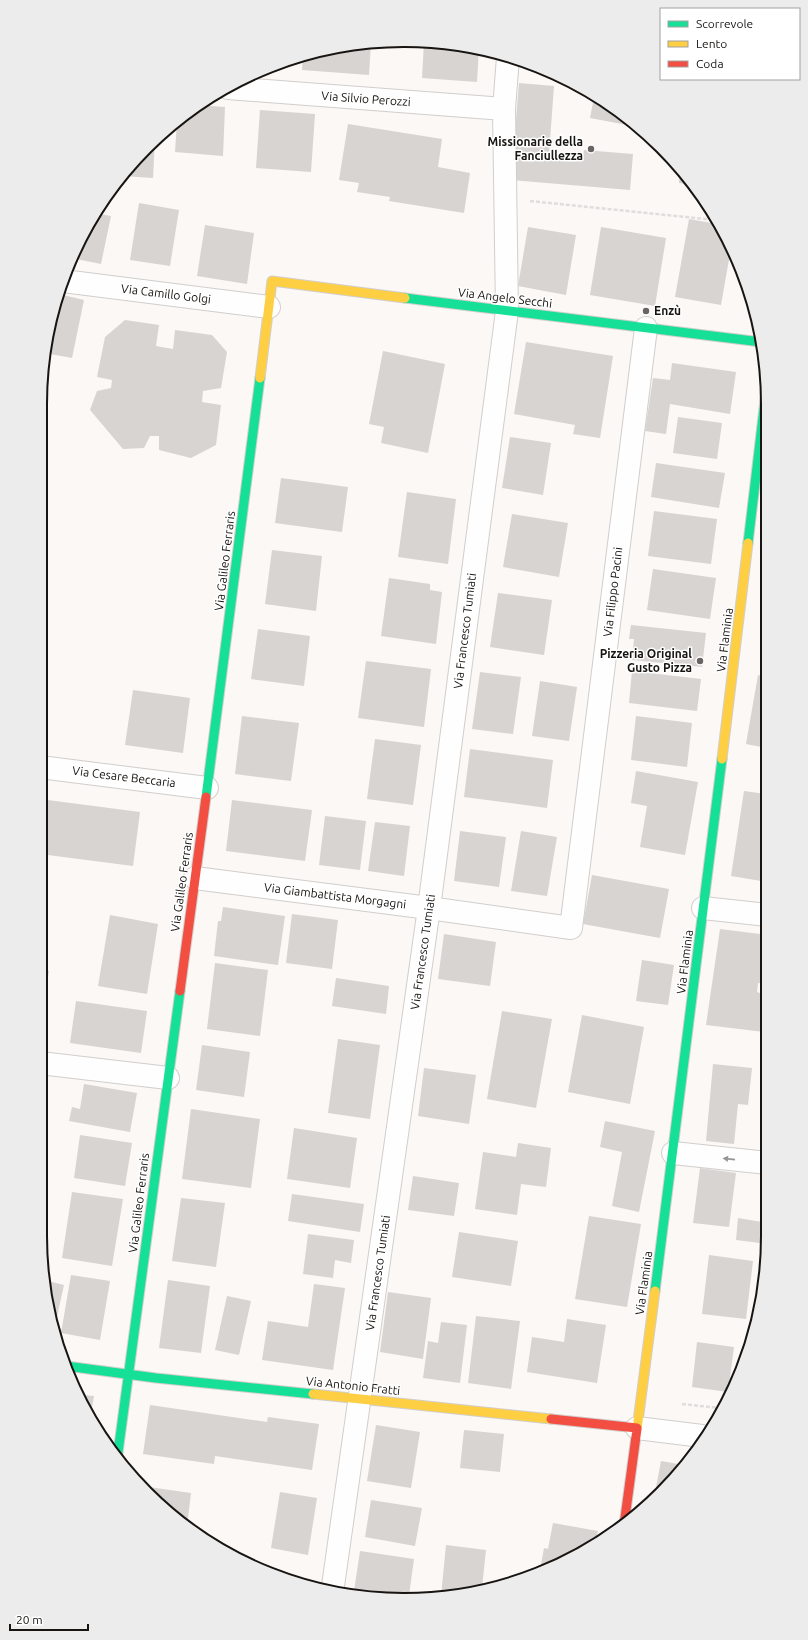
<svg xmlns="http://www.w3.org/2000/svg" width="808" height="1640" viewBox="0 0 808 1640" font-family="Ubuntu,sans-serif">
  <rect width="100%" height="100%" fill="#fbf8f6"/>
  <!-- building -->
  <path fill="#d7d4d2" d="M424,42L479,48L477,82L422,78Z
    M371,43L369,75L302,70L303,56L333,47Z
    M519,83L554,86L549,154L583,157L584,150L633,154L630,190L511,180Z
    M594,97L625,115L638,127L590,118Z
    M198,105L225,107L223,156L175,152L177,122Z
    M260,110L315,114L311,172L256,168Z
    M348,124L442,139L438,167L470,173L464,213L389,201L390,197L357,192L359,183L339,180Z
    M155,140L153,178L123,176L147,146Z
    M680,170L693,182L694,185L679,183Z
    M139,203L179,210L170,266L130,260Z
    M95,213L111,216L101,264L71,258Z
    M689,219L717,224L731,248L721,305L675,297Z
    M205,225L254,233L247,284L197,276Z
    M528,227L576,235L566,295L518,286Z
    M601,227L666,238L655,306L590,295Z
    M59,294L84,300L72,358L45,353L47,333Z
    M125,320L159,325L156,346L173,349L175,330L212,335L227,352L221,388L203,391L202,402L221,405L216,445L191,458L159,450V436H150L144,448L123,449L90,410L97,391L111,388L112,380L97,377L105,337Z
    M526,342L613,356L600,438L573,434L575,425L514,414Z
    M383,351L445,364L428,453L381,443L384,427L369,424Z
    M672,363L736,372L730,414L670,404L666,434L645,431L653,378L670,380Z
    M678,417L722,423L717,459L673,453Z
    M510,437L551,443L543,495L502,488Z
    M656,463L725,473L719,508L651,497Z
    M281,478L348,487L342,532L275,523Z
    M407,492L456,499L448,564L398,557Z
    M654,511L717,519L711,564L648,556Z
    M512,514L568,523L559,577L503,567Z
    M272,550L322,556L316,611L265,604Z
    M653,569L716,578L710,619L647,610Z
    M389,578L430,584V590L442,592L436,644L381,636Z
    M498,593L552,600L544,655L490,647Z
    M631,625L706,633L702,667L632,660L634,639H629Z
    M258,629L310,636L304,686L251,679Z
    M366,661L431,669L424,727L358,718Z
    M632,671L701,679L697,711L629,703Z
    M480,672L521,677L513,734L472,729Z
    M758,675L766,677V748L746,744Z
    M540,681L577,687L569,741L532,736Z
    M133,690L190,698L183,753L125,745Z
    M242,716L299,723L291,781L235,774Z
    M636,716L692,723L687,767L631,760Z
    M375,739L421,745L413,805L367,799Z
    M470,749L553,760L547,808L464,797Z
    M636,771L698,782L685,855L640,847L647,806L631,803Z
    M744,791L766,794L767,882L731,876Z
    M40,799L140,812L133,866L40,854Z
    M232,800L312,810L305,861L226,851Z
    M325,816L366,821L360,870L319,865Z
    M375,822L410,826L404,876L368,871Z
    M460,831L506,837L499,887L454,881Z
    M521,831L557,837L547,896L511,891Z
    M592,875L669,889L660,938L583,924Z
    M223,907L285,916L278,965L214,956L218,921H221Z
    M292,914L338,920L332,969L286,963Z
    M110,915L158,924L147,994L98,986Z
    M720,929L767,935V984L758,983L757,992L767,996L764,1032L706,1025Z
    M444,934L496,942L490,986L438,979Z
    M642,960L674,965L668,1005L636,1001Z
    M215,963L268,970L260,1036L207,1029Z
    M40,970L49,971L41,1015H40Z
    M336,978L389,986L386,1014L332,1006Z
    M76,1001L147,1011L141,1053L70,1043Z
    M502,1011L552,1019L536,1108L487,1099Z
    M582,1015L644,1027L630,1104L568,1092Z
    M338,1039L380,1045L370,1119L328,1113Z
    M202,1045L250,1052L244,1097L196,1090Z
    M713,1064L752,1068L748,1105L738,1104L734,1144L706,1141Z
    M424,1068L476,1075L469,1124L418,1116Z
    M84,1084L137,1093L130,1132L69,1121L72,1107L80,1109Z
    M191,1109L260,1119L251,1188L182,1179Z
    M605,1121L655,1131L639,1212L612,1206L622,1152L600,1147Z
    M294,1128L357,1138L350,1188L287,1179Z
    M80,1135L132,1143L125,1186L74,1178Z
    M518,1143L551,1148L546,1187L521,1184L517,1215L475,1209L483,1152L516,1157Z
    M700,1168L736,1173L729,1227L693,1223Z
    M413,1176L459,1183L454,1216L408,1210Z
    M72,1192L123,1199L112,1266L62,1258Z
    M292,1194L364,1204L360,1232L288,1221Z
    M181,1198L225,1203L216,1267L172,1261Z
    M589,1216L641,1224L627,1307L575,1299Z
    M763,1216L768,1217L767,1244L736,1240L738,1218L762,1222Z
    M459,1232L518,1241L511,1286L452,1277Z
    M308,1234L354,1240L351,1263L335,1260L333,1278L303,1274Z
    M709,1255L753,1261L746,1319L702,1314Z
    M71,1275L110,1281L100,1340L61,1333Z
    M168,1280L210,1286L201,1353L159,1348Z
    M48,1281L64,1285L55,1326Z
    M314,1284L345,1288L333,1370L262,1360L268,1321L308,1327Z
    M388,1292L431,1298L423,1359L380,1352Z
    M227,1296L251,1301L239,1355L215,1350Z
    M476,1316L520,1321L511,1389L468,1383Z
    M567,1319L606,1325L597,1383L527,1372L532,1337L564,1342Z
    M441,1322L467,1325L460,1383L423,1378L428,1341L438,1343Z
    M697,1342L734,1347L728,1392L692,1387Z
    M82,1395L94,1396L91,1413Z
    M150,1405L267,1422L268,1417L319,1424L312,1470L215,1456L214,1464L143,1454Z
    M376,1425L420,1432L411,1488L367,1481Z
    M464,1430L504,1434L500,1472L460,1468Z
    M661,1461L684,1465L678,1476L654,1498Z
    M142,1486L191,1493L187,1526L164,1510Z
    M280,1492L317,1498L308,1555L271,1548Z
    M371,1500L422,1508L415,1546L365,1537Z
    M553,1523L598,1531L595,1544L565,1562L540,1570L544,1548L548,1549Z
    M446,1545L486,1550L482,1588L452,1597L441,1596Z
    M360,1551L414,1559L409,1595L378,1594L354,1591Z"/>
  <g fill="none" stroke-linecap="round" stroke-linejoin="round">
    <!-- street casing -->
    <g stroke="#d1cecc" stroke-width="24">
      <path id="street" d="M228,88L504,109
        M63,281L269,307
        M40,767L207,788
        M195,878L429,908L571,928L646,328
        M703,908L767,915
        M40,1063L168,1078
        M673,1153L768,1163
        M637,1428L702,1436
        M332,1593L429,908L507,311L504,109L508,57"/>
    </g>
    <!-- fast casing -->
    <g stroke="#d1cecc" stroke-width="11">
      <path id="fast" d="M405,298L761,342
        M748,543L765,400
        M206,797L260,378
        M655,1291L722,759
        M66,1366L156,1378L313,1394
        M117,1460L180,991"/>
    </g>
    <!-- slow casing -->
    <g stroke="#d1cecc" stroke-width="11">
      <path id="slow" d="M260,378L272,281L405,298
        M722,759L748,543
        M313,1394L551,1419
        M637,1429L655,1291"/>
    </g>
    <!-- jam casing -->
    <g stroke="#d1cecc" stroke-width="11">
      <path id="jam" d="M180,991L206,797
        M551,1419L637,1428
        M624,1525L637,1429"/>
    </g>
    <!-- path -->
    <path stroke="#dfdedc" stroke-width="2.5" stroke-dasharray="4 2" stroke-linecap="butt" d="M530,201L715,220
      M682,1404L720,1408"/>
    <!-- street -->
    <use href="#street" stroke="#fefefe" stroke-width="22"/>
    <!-- fast -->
    <use href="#fast" stroke="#16e098" stroke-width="9"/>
    <!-- slow -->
    <use href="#slow" stroke="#ffcf43" stroke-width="9"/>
    <!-- jam -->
    <use href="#jam" stroke="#f24e42" stroke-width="9"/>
  </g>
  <!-- one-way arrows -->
  <defs><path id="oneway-solid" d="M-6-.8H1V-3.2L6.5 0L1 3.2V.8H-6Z"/></defs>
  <use fill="#969593" href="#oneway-solid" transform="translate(729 1159) rotate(-174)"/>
  <!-- markers -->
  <g fill="#676461" stroke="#fff" stroke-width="1.5">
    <circle cx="591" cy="149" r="4"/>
    <circle cx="646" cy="311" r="4"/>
    <circle cx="700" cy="661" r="4"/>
  </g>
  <g text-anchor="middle" stroke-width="3" stroke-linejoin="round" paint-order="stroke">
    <!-- street labels -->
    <g font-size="12" fill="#171411" stroke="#fff">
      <text transform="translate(366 99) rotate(4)" y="4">Via Silvio Perozzi</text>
      <text transform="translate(166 294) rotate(7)" y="4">Via Camillo Golgi</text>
      <text transform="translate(505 298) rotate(7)" y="4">Via Angelo Secchi</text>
      <text transform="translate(225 561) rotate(-83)" y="4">Via Galileo Ferraris</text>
      <text transform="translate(613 592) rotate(-83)" y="4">Via Filippo Pacini</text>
      <text transform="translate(465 631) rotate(-83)" y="4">Via Francesco Tumiati</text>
      <text transform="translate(725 640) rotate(-83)" y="4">Via Flaminia</text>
      <text transform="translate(124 777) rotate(7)" y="4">Via Cesare Beccaria</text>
      <text transform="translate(182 882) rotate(-82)" y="4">Via Galileo Ferraris</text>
      <text transform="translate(335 896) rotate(7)" y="4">Via Giambattista Morgagni</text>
      <text transform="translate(423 952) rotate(-82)" y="4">Via Francesco Tumiati</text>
      <text transform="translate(685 962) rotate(-83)" y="4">Via Flaminia</text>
      <text transform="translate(139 1203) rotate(-83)" y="4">Via Galileo Ferraris</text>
      <text transform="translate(378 1273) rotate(-82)" y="4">Via Francesco Tumiati</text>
      <text transform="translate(644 1283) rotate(-82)" y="4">Via Flaminia</text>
      <text transform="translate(353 1386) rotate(6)" y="4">Via Antonio Fratti</text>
    </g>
    <!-- poi labels -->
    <g font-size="12" font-weight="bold" fill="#171411" stroke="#fff" text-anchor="end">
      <text x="583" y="146">Missionarie della<tspan x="583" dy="14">Fanciullezza</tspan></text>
      <text x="654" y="315" text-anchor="start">Enzù</text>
      <text x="692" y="658">Pizzeria Original<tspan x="692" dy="14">Gusto Pizza</tspan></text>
    </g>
  </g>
  <!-- crop -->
  <path d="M0 0H808V1640H0ZM404 47H404A357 357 0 0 1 761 404V1236A357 357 0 0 1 404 1593H404A357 357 0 0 1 47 1236V404A357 357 0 0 1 404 47Z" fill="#ececec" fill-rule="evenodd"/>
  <path fill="none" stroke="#171411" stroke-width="2" d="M404 47H404A357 357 0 0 1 761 404V1236A357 357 0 0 1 404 1593H404A357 357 0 0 1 47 1236V404A357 357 0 0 1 404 47Z"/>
  <!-- legend -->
  <rect x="660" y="8" width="140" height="72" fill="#ffffff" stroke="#a2a1a0"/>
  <rect x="668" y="21" width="20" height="6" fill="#16e098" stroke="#a2a1a0"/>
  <text x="696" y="28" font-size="12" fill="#171411">Scorrevole</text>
  <rect x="668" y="41" width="20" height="6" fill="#ffcf43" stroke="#a2a1a0"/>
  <text x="696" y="48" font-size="12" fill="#171411">Lento</text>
  <rect x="668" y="61" width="20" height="6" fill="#f24e42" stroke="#a2a1a0"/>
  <text x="696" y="68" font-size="12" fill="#171411">Coda</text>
  <!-- scale -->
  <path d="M10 1624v6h78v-6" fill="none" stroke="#171411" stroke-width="2"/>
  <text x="16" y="1624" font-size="12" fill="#171411" stroke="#ffffff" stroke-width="3" paint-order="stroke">20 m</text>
</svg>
